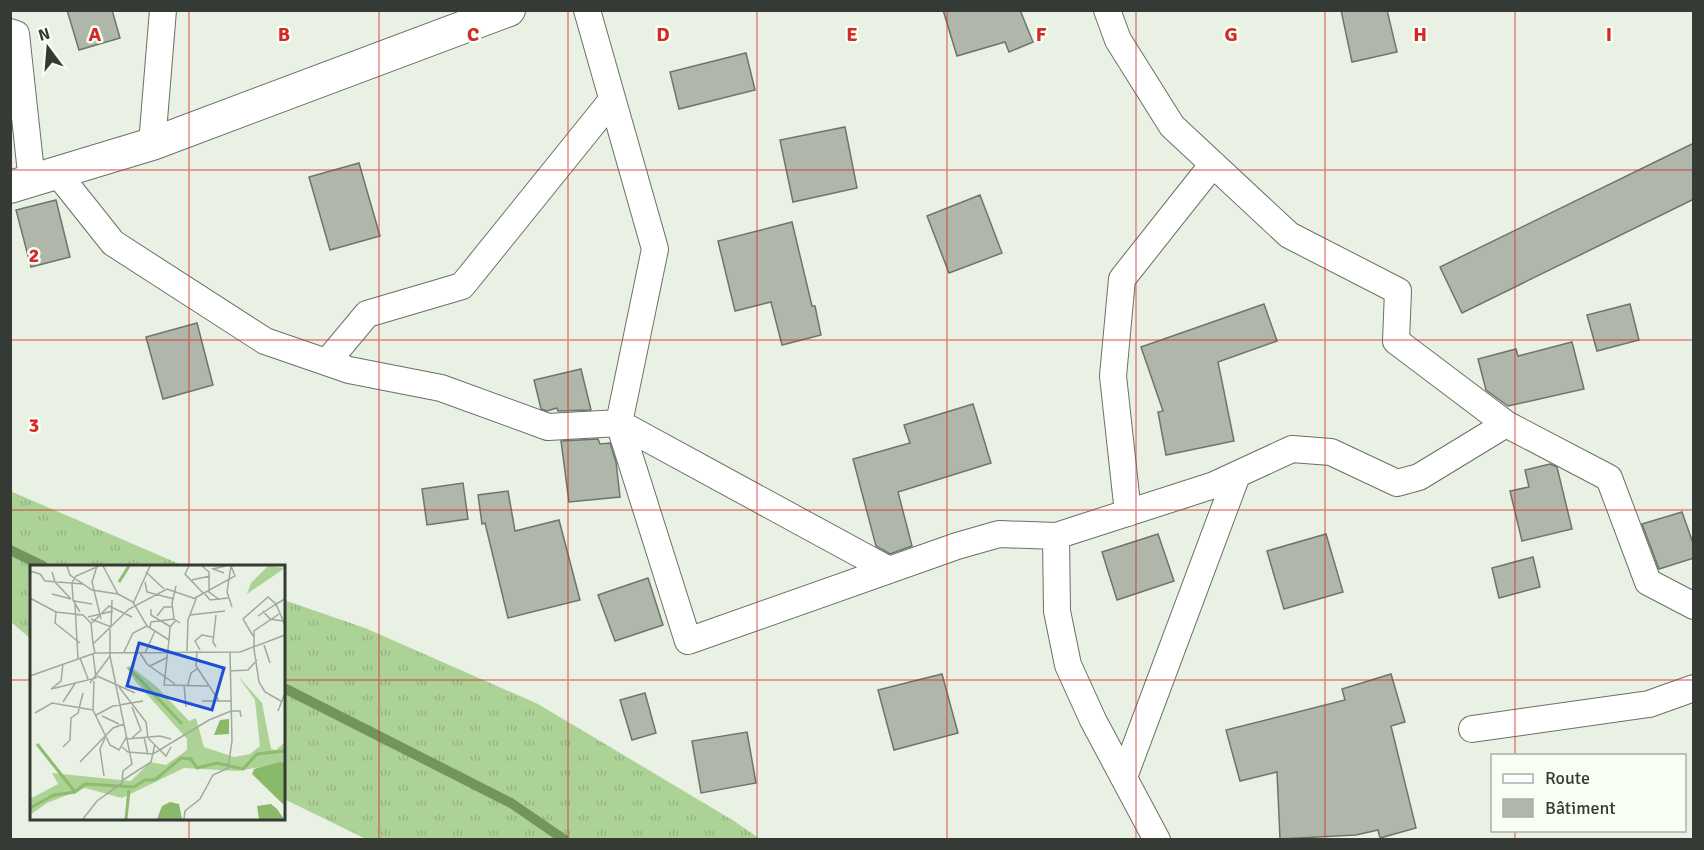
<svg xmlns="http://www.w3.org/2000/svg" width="1704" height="850" viewBox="0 0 1704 850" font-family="Signika,sans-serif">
  <defs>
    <pattern id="grass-tufts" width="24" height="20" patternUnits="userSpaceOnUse" patternTransform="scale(1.5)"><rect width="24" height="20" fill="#add296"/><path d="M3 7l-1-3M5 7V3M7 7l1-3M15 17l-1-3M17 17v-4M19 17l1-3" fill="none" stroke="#95b582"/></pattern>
  </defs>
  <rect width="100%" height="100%" fill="#e8f1e3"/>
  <!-- grass -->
  <path fill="url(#grass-tufts)" d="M10,491L184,566H185H32L31,639L11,622Z
    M284,600L365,628L538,704L734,821L760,839H366L284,799Z"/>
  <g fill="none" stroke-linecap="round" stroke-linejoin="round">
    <!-- stream -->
    <path stroke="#72955b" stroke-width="10" d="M10,550L43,566
      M284,688L511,803L565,840"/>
  </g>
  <!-- building -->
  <path fill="#afb7aa" stroke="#6e7569" stroke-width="1.5" d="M67,10H112L120,38L79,50Z
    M943,10H1020L1033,42L1009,52L1005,42L957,56Z
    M1341,10H1387L1397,52L1352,62Z
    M746,53L755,90L679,109L670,72Z
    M845,127L857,188L793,202L780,140Z
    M1694,143V199L1462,313L1440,267Z
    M359,163L380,236L330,250L309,177Z
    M980,195L1002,253L949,273L927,216Z
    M56,200L70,257L31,267L16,210Z
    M792,222L812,306H815L821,335L782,345L771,302L735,311L718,241Z
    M1264,304L1277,341L1218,362L1234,441L1166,455L1158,412L1163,411L1141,347Z
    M1630,304L1639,340L1597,351L1587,315Z
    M197,323L213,385L163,399L146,337Z
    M1572,342L1584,389L1508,406L1486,390L1478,359L1516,349L1518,356Z
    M581,369L591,410L558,411L557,408L547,411L541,409L534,380Z
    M973,404L991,463L898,492L912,546L890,554L876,546L853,459L910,443L904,425Z
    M598,439L600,444L610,443L616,462L620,497L569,502L561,441Z
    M1550,464L1557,467L1572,529L1522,541L1510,491L1529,487L1525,470Z
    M463,483L468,519L427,525L422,489Z
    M508,491L515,531L559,520L580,600L508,618L485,523L482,524L478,495Z
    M1682,512L1694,546V558L1659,569L1642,524Z
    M1158,534L1174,581L1117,600L1102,552Z
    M1326,534L1343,592L1284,609L1267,551Z
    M1533,557L1540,587L1499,598L1492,568Z
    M648,578L663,625L615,641L598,595Z
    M942,674L958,733L894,750L878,690Z
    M1391,674L1405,722L1391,726L1416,828L1380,838L1378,830L1356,835L1280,839L1277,772L1240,781L1226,730L1345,700L1342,689Z
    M645,693L656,733L632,740L620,700Z
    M747,732L756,783L701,793L692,741Z"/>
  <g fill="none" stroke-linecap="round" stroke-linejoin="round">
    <!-- minor casing -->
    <g stroke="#6a7165" stroke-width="28">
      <path id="minor" d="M587,10L655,249L619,423L688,641L957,546L999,534L1056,536L1214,485L1292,449L1331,452L1397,483L1419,477L1506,424
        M1107,10L1118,40L1172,126L1289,235L1398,291L1396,341L1506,424L1609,478L1648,582L1694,606
        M10,32L16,34L32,182
        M152,144L163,10
        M58,174L113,243L265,341L349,370L441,388L548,427L619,423L889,570
        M327,362L367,314L462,286L612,100
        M1128,513L1113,376L1122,279L1213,164
        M1056,536L1057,611L1068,665L1093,720L1157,840
        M1472,729L1649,704L1694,688
        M1124,777L1237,475"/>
    </g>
    <!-- tertiary casing -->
    <g stroke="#6a7165" stroke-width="34">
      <path id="tertiary" d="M10,187L152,144L509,10"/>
    </g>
    <!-- minor -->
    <use href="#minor" stroke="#fff" stroke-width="26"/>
    <!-- tertiary -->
    <use href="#tertiary" stroke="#fff" stroke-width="32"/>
  </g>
  <!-- grid -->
  <path fill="none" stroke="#d62828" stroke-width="1.5" stroke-opacity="0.55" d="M189,10V566M379,10V840M568,10V840M757,10V840M947,10V840M1136,10V840M1325,10V840M1515,10V756M10,170H1694M10,340H1694M10,510H1694M10,680H32M284,680H1694M189,818V840M1515,830V840"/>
  <!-- overview -->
  <g transform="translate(30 565)">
    <rect width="255" height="255" fill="#e8f1e3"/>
    <path d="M238,1L255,3L217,29L221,18ZM100,101L126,121L159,156L166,153L174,182L204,192L220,189L230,181L225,135L208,111L232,138L241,184L246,185L255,177V198L207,206L154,203L92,233L55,223L17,238L0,250V234L28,219L22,208L101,216L120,197L136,200L157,185V174L105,116L96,102Z" fill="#add296"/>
    <path d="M199,154V169L184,170L190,155ZM250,197L255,198V241L222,209L224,204ZM140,237L149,239L152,254H127L132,241ZM241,239L247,244L254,254H229L227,241Z" fill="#89b969"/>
    <path fill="none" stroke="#8cbc6c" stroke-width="3" d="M89,17L99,1M99,103L152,159M7,179L45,227M0,243L24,230L45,227L55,219L104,222L115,215H125L151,193L161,194L167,203L187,198L213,204L227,189L255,186M96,254L99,225"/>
    <path fill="none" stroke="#a1a89d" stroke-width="1.5" d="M37,1L40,10L62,25L88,29L103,37L117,61L139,75L134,120L178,121M67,1L62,17L71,54M73,1L88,29M159,1L155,9L174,29M172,1L179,7V27L190,35M201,1L197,27L202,42M0,6L10,9L15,16L53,19M22,7L25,17L41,34M116,7L134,24M194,8L183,4L195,1M162,15L180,11M115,17L117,27L144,34M22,29L41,34M175,29L180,35L198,33M0,33L26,47L53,50L61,58L63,79M165,33L205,11L201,1M44,36L62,39M45,39L48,94M103,39L120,1M121,44V50L141,62M233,46L240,54L253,56M26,47L25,58L50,78M50,47L43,35L42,18L46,11L69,1M249,49L224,66V84L229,117L235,127L251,136M160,50L195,46M186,50L183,77L186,82M127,51L134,42H142M228,51L246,39L255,60M58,52L83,46M61,54L81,62L82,35M144,54L142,38L146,21M62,58L79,41L102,52M120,63L121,57L144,54L150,58M223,71L213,54L238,32L246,39L255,34M139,75L140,62L146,55M234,80L240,98M170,85L165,76L172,70L183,72M167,86L166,101L189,136M94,87L103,68L117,61M65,88L63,79L99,44L137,24L166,34L158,55L157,86M110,88L117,99L145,119M115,88L125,66M50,93L58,114M120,101L138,92M200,106L218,105L227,95M0,111L65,88L210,87L255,70M67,111L105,128M64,116L63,145L80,180L89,185L97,171M60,118L80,91V64M154,120L156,142M158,120L161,108L167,104M89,122L116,157L118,173L136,191L141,182M21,124L66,113L63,89M21,124L31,116L33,99M172,136H201M33,137L46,117M248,146L255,128M5,148L22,138L63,145M66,150L83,141L113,136M72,151L89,159M114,172L118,190M102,173L111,165L102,142M97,174L130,171L141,174M33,182L40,175L41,153L48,148L53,128M92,182L98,187L123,189L179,155L201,146H210L211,152M50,197L83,163L94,159M74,211L70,184L75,173M93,215L121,197L125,179M53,254L67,236L92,218L93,206L102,199L80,91M154,254L155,246L170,234L183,210L198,203L202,176L200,87"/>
    <path fill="#1d4ed8" fill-opacity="0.15" stroke="#1d4ed8" stroke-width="3" d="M109,78L194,103L182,145L97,121Z"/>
    <rect width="255" height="255" fill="none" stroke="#363a34" stroke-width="3"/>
  </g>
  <g font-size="20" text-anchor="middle" font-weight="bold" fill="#d62828" stroke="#f6fff1" stroke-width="5" stroke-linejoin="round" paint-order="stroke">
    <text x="95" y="41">A</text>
    <text x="284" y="41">B</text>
    <text x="473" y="41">C</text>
    <text x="663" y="41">D</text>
    <text x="852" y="41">E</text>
    <text x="1041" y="41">F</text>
    <text x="1231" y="41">G</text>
    <text x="1420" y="41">H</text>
    <text x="1609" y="41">I</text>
    <text x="34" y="262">2</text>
    <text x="34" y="432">3</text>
  </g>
  <!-- border -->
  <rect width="1704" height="850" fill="none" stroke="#363a34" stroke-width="24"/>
  <!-- legend -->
  <rect x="1491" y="754" width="195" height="78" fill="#f6fff1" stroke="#a9b0a5" stroke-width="1.5"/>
  <rect x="1503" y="774" width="30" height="9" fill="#ffffff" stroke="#a9b0a5" stroke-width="1.5"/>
  <text x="1545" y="784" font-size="18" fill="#363a34">Route</text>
  <rect x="1503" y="799" width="30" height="18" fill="#afb7aa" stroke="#a9b0a5" stroke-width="1.5"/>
  <text x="1545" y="814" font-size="18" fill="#363a34">Bâtiment</text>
  <!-- north arrow -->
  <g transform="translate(48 48) rotate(344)" stroke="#f6fff1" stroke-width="4.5" paint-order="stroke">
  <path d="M0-4.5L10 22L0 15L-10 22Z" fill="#363a34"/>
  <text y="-9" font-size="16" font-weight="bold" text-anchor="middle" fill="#363a34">N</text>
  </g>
</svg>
